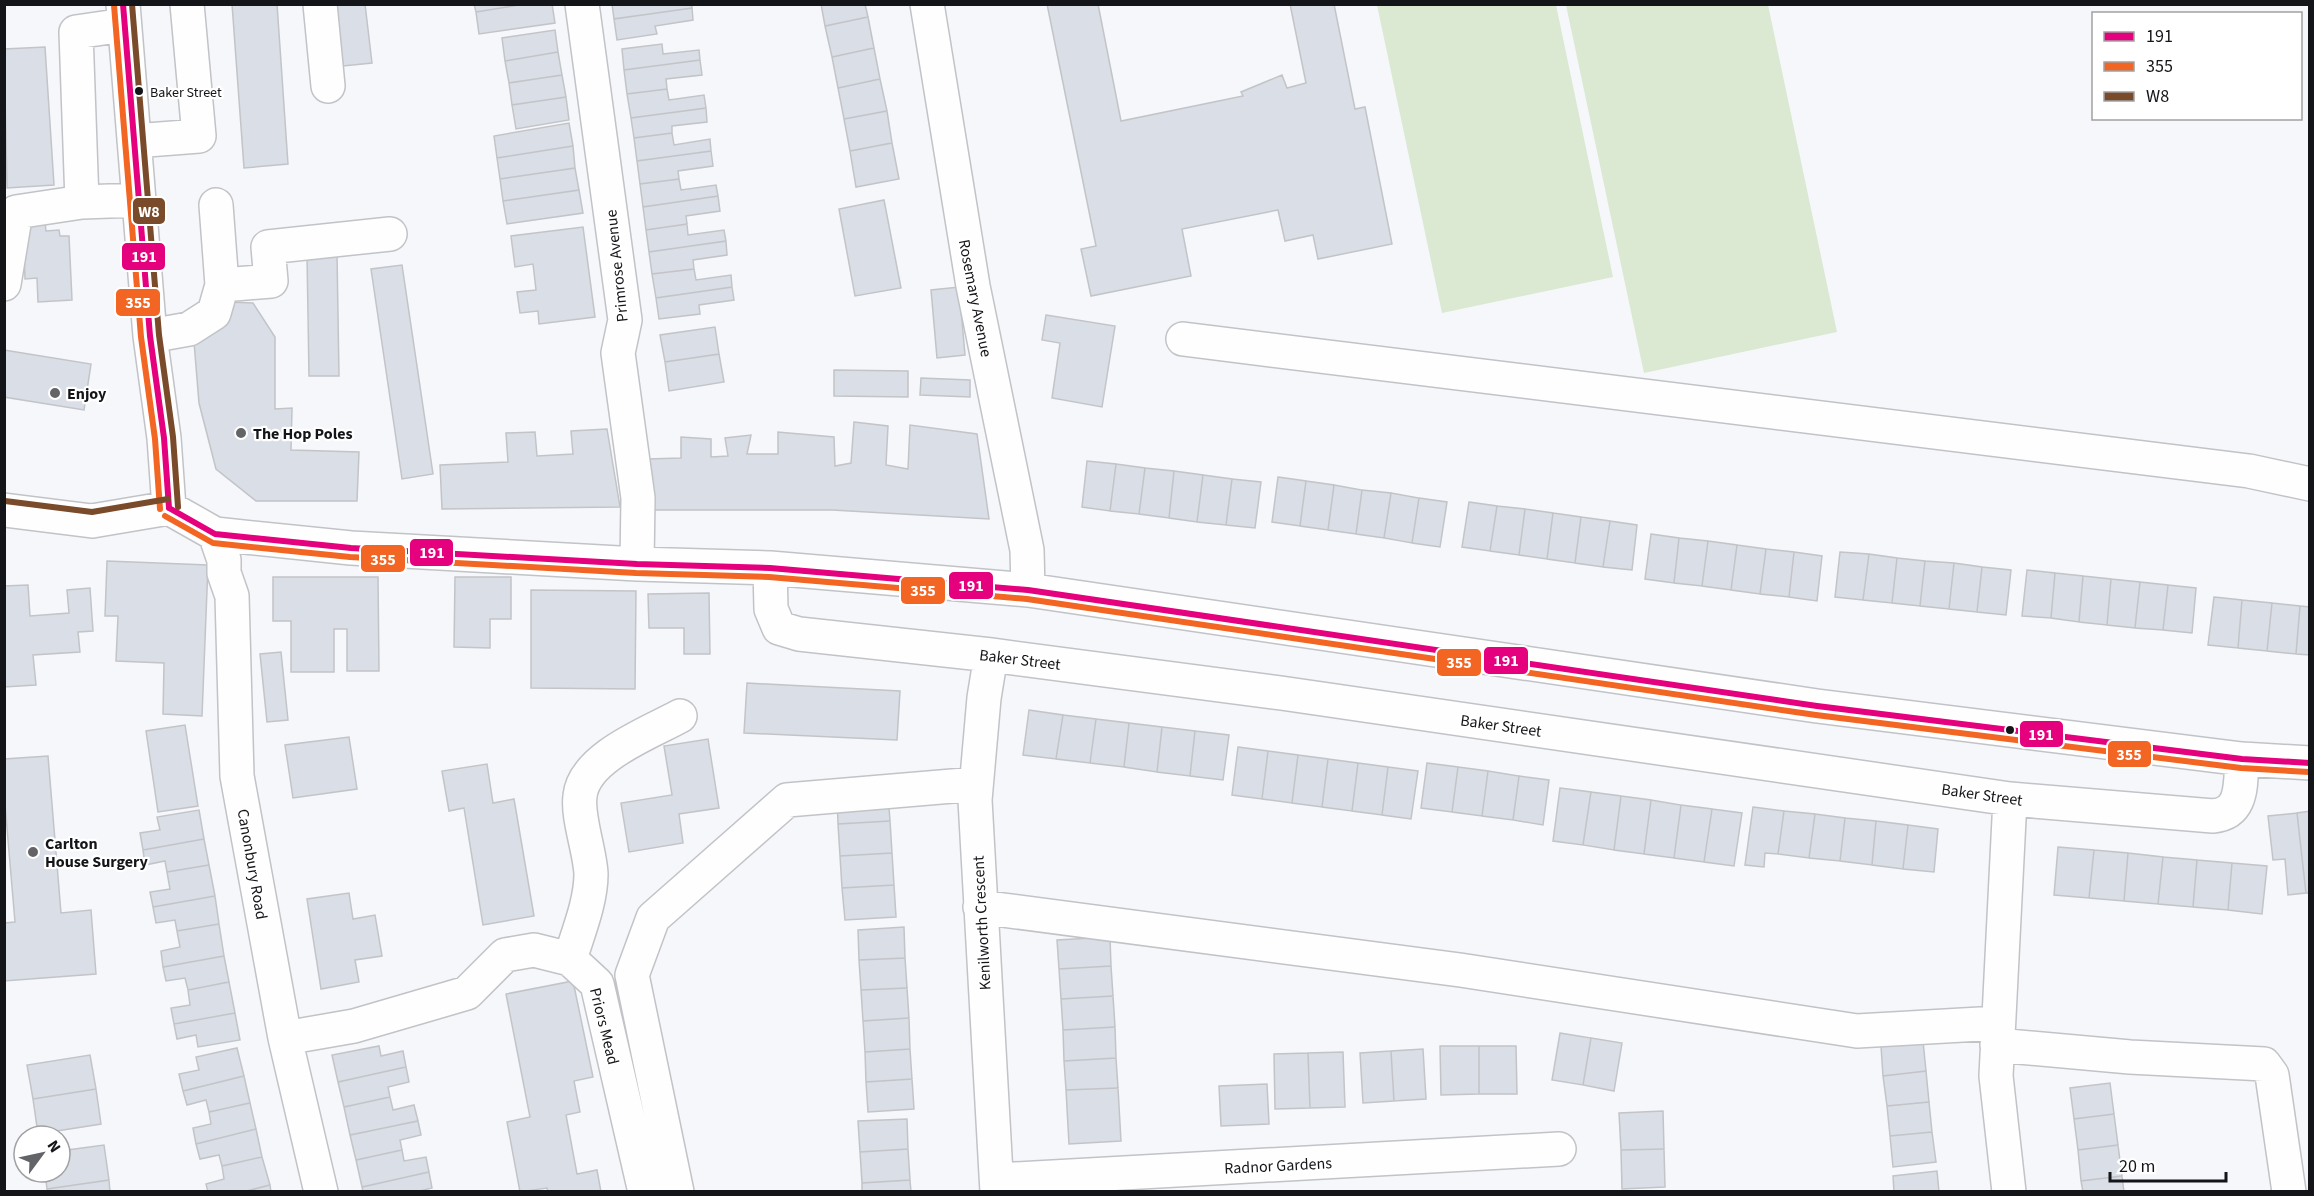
<svg xmlns="http://www.w3.org/2000/svg" width="2314" height="1196" viewBox="0 0 2314 1196" font-family="'Source Sans 3',sans-serif">
  <rect width="100%" height="100%" fill="#f5f7fb"/>
  <!-- green -->
  <path fill="#dbe8d2" d="M1377,5H1556L1613,277L1442,313Z
    M1566,5H1768L1837,332L1644,373Z"/>
  <!-- building -->
  <path fill="#d9dee7" stroke="#c3c4c7" stroke-width="1.5" d="M232,4H277L288,164L244,168Z
    M336,4H365L372,63L343,66Z
    M474,4H525L476,12Z
    M525,4H552L555,23L479,34L476,12Z
    M612,4H692V8L614,19Z
    M821,4H865L868,17L825,26Z
    M1047,4H1098L1121,121L1243,96L1241,92L1282,75L1287,88L1306,83L1290,4H1334L1355,109L1365,107L1392,244L1318,259L1313,235L1285,241L1278,210L1182,229L1191,276L1091,296L1081,249L1096,246Z
    M692,8L693,20L655,26L657,34L617,40L614,19Z
    M868,17L874,48L832,57L825,26Z
    M555,30L558,52L505,61L502,38Z
    M662,44L663,54L699,50L700,60L624,70L622,49Z
    M45,47L54,185L7,188L4,49Z
    M874,48L880,79L838,88L832,57Z
    M558,52L562,75L509,83L505,61Z
    M700,60L702,75L666,79L667,89L627,94L624,70Z
    M562,75L566,97L512,105L509,83Z
    M880,79L887,111L844,119L838,88Z
    M667,89L669,100L704,95L706,108L631,118L627,94Z
    M566,97L569,120L516,129L512,105Z
    M706,108L707,122L672,126V133L634,138L631,118Z
    M887,111L892,143L850,151L844,119Z
    M569,123L573,146L497,158L494,136Z
    M672,133L674,145L710,139L711,151L637,161L634,138Z
    M892,143L899,179L856,187L850,151Z
    M573,146L575,168L500,179L497,158Z
    M711,151L713,166L678,171L679,179L640,184L637,161Z
    M575,168L579,190L503,201L500,179Z
    M679,179L681,190L716,185L718,196L643,207L640,184Z
    M579,190L583,213L507,224L503,201Z
    M718,196L720,211L686,216L687,224L646,230L643,207Z
    M884,200L901,288L855,296L839,209Z
    M45,222L46,231L59,230L60,236H69L72,300L38,302L37,278L25,279L23,223Z
    M687,224L688,235L724,230L726,241L649,252L646,230Z
    M583,227L595,317L539,324L538,311L520,313L517,292L536,290L533,264L515,267L511,236Z
    M726,241L727,255L693,260L694,269L652,274L649,252Z
    M337,254L339,376H309L307,255Z
    M402,265L433,474L402,479L371,269Z
    M694,269L696,280L731,275L732,287L656,298L652,274Z
    M732,287L734,300L699,305L700,314L659,319L656,298Z
    M959,287L965,355L937,358L931,290Z
    M228,302L253,303L275,337V409L292,408L291,450L359,452L357,501H256L216,469L199,403L194,342Z
    M1046,315L1115,326L1102,407L1052,398L1060,343L1042,340Z
    M715,327L719,354L665,362L660,335Z
    M4,350L91,364L84,410L4,397Z
    M719,354L724,382L669,391L665,362Z
    M834,370L908,371V397L834,396Z
    M921,378L970,380V397L920,395Z
    M854,422L888,426L886,465L908,469L910,425L977,434L989,519L832,510H651L647,459L681,458V437L711,439V457L728,456L725,438L751,435L747,454H778V432L834,437L835,466L851,463Z
    M607,429L620,507L442,509L440,465L508,462L506,433L535,432L537,456L573,454L571,431Z
    M1087,461L1116,464L1110,511L1082,507Z
    M1116,464L1145,468L1139,514L1110,511Z
    M1145,468L1174,471L1169,518L1139,514Z
    M1174,471L1203,475L1197,522L1169,518Z
    M1203,475L1232,479L1226,525L1197,522Z
    M1278,477L1306,481L1300,526L1272,522Z
    M1232,479L1261,482L1255,528L1226,525Z
    M1306,481L1334,485L1328,530L1300,526Z
    M1334,485L1362,490L1356,534L1328,530Z
    M1362,490L1391,493L1384,538L1356,534Z
    M1391,493L1419,498L1412,543L1384,538Z
    M1419,498L1447,502L1440,547L1412,543Z
    M1469,502L1497,506L1490,551L1462,547Z
    M1497,506L1525,509L1519,555L1490,551Z
    M1525,509L1553,513L1547,559L1519,555Z
    M1553,513L1581,517L1575,563L1547,559Z
    M1581,517L1610,521L1603,567L1575,563Z
    M1610,521L1637,525L1632,570L1603,567Z
    M1651,534L1679,538L1674,583L1645,579Z
    M1679,538L1708,541L1702,586L1674,583Z
    M1708,541L1737,545L1731,590L1702,586Z
    M1737,545L1766,549L1760,594L1731,590Z
    M1766,549L1794,552L1789,597L1760,594Z
    M1794,552L1822,556L1817,601L1789,597Z
    M1840,552L1869,554L1863,600L1835,597Z
    M1869,554L1897,558L1892,603L1863,600Z
    M1897,558L1925,561L1920,606L1892,603Z
    M107,561L208,565L202,716L163,714L164,663L116,661L118,616H105Z
    M1925,561L1954,563L1949,609L1920,606Z
    M1954,563L1982,567L1977,612L1949,609Z
    M1982,567L2011,570L2006,615L1977,612Z
    M2027,570L2055,573L2051,618L2022,616Z
    M2055,573L2083,576L2079,622L2051,618Z
    M2083,576L2111,579L2107,625L2079,622Z
    M273,577H378L379,671H347V629H334V672H291V621H273Z
    M455,577H511V619H490V648L454,647Z
    M2111,579L2140,582L2135,628L2107,625Z
    M2140,582L2168,585L2163,630L2135,628Z
    M28,585L30,616L69,613L67,590L90,588L93,631L78,632L80,652L33,655L36,685L4,687V586Z
    M2168,585L2196,588L2192,633L2163,630Z
    M531,590L636,591L635,689L531,688Z
    M709,593L710,654H684V628H649L648,594Z
    M2214,597L2242,600L2238,648L2208,645Z
    M2242,600L2272,603L2267,651L2238,648Z
    M2272,603L2300,606L2296,654L2267,651Z
    M2300,606L2310,607V655L2296,654Z
    M281,652L288,720L267,722L260,654Z
    M747,683L900,691L897,740L744,733Z
    M1029,710L1063,715L1056,759L1023,755Z
    M1063,715L1096,719L1090,763L1056,759Z
    M1096,719L1129,723L1124,767L1090,763Z
    M1129,723L1162,727L1157,772L1124,767Z
    M185,725L198,806L158,812L146,731Z
    M1162,727L1195,731L1190,776L1157,772Z
    M1195,731L1229,735L1223,780L1190,776Z
    M349,737L357,789L293,798L285,745Z
    M708,739L719,808L679,814L683,843L629,852L621,803L672,795L664,746Z
    M1238,747L1268,751L1262,799L1232,795Z
    M1268,751L1298,755L1292,803L1262,799Z
    M1298,755L1328,759L1322,807L1292,803Z
    M48,756L61,913L91,910L96,974L4,981V923L15,922L4,793V759Z
    M1328,759L1358,763L1352,811L1322,807Z
    M1358,763L1388,767L1382,815L1352,811Z
    M1427,763L1458,767L1452,812L1421,808Z
    M487,764L493,803L514,799L534,916L483,925L464,808L449,811L442,771Z
    M1388,767L1418,771L1411,819L1382,815Z
    M1458,767L1488,771L1482,816L1452,812Z
    M1488,771L1519,776L1513,820L1482,816Z
    M1519,776L1549,780L1543,825L1513,820Z
    M1560,788L1591,792L1583,845L1553,841Z
    M1591,792L1621,796L1614,850L1583,845Z
    M888,794L890,821L838,824L837,798Z
    M1621,796L1651,800L1644,854L1614,850Z
    M1651,800L1681,805L1674,858L1644,854Z
    M1681,805L1712,809L1704,862L1674,858Z
    M1753,807L1784,811L1778,854L1765,853L1764,867L1745,865Z
    M1712,809L1742,813L1734,866L1704,862Z
    M199,810L204,839L143,850L140,833L160,830L157,817Z
    M1784,811L1815,814L1809,858L1778,854Z
    M2310,811V893H2306L2297,813Z
    M2297,813L2306,893L2288,895L2285,859L2273,860L2268,816Z
    M1815,814L1845,818L1840,861L1809,858Z
    M1845,818L1876,821L1872,865L1840,861Z
    M890,821L892,853L840,856L838,824Z
    M1876,821L1908,825L1903,869L1872,865Z
    M1908,825L1938,829L1934,872L1903,869Z
    M204,839L209,865L167,872L165,861L145,865L143,850Z
    M2058,847L2094,850L2089,898L2054,895Z
    M2094,850L2128,853L2124,901L2089,898Z
    M892,853L894,885L842,888L840,856Z
    M2128,853L2163,857L2158,904L2124,901Z
    M2163,857L2197,860L2193,907L2158,904Z
    M2197,860L2232,863L2228,910L2193,907Z
    M2232,863L2267,866L2262,914L2228,910Z
    M209,865L215,896L153,907L150,892L170,889L167,872Z
    M894,885L896,917L845,920L842,888Z
    M349,893L353,919L375,915L382,956L355,960L359,982L321,989L307,899Z
    M215,896L219,924L177,931L175,920L156,923L153,907Z
    M219,924L224,956L163,967L161,951L180,947L177,931Z
    M904,927L905,958L859,960L858,930Z
    M1110,937L1111,966L1059,969L1057,940Z
    M224,956L229,982L188,990L185,978L166,981L163,967Z
    M905,958L907,988L861,990L859,960Z
    M1111,966L1113,996L1061,999L1059,969Z
    M573,981L593,1077L574,1081L580,1112L566,1115L577,1174L597,1170L601,1192H548L547,1188L520,1192L507,1122L530,1117L506,994Z
    M229,982L235,1013L174,1024L171,1008L190,1005L188,990Z
    M907,988L909,1018L863,1021L861,990Z
    M1113,996L1115,1027L1063,1030L1061,999Z
    M235,1013L240,1040L198,1047L196,1035L177,1039L174,1024Z
    M909,1018L910,1049L865,1052L863,1021Z
    M1115,1027L1116,1058L1064,1061L1063,1030Z
    M1560,1033L1591,1038L1583,1085L1552,1080Z
    M1591,1038L1622,1043L1614,1091L1583,1085Z
    M1923,1041L1926,1071L1883,1076L1881,1046Z
    M379,1046L381,1056L403,1051L406,1067L338,1082L332,1055Z
    M1440,1046H1479V1094L1441,1095Z
    M1479,1046H1516L1517,1094H1479Z
    M237,1048L244,1076L183,1091L179,1074L199,1070L196,1057Z
    M910,1049L912,1079L866,1082L865,1052Z
    M1423,1049L1426,1099L1394,1101L1391,1051Z
    M1391,1051L1394,1101L1363,1103L1360,1053Z
    M1343,1052L1345,1107L1310,1108L1308,1053Z
    M1308,1053L1310,1108L1275,1109L1274,1054Z
    M90,1055L96,1089L33,1099L27,1065Z
    M1116,1058L1118,1088L1066,1090L1064,1061Z
    M406,1067L409,1082L388,1087L390,1097L344,1107L338,1082Z
    M1926,1071L1929,1102L1887,1106L1883,1076Z
    M244,1076L250,1103L209,1112L206,1100L187,1105L183,1091Z
    M912,1079L914,1109L868,1112L866,1082Z
    M2110,1083L2114,1114L2074,1119L2070,1088Z
    M1267,1084L1269,1124L1221,1126L1219,1086Z
    M1118,1088L1121,1141L1069,1144L1066,1090Z
    M96,1089L101,1124L38,1134L33,1099Z
    M390,1097L393,1110L414,1105L418,1121L350,1135L344,1107Z
    M1929,1102L1932,1132L1890,1136L1887,1106Z
    M250,1103L256,1129L196,1144L193,1128L211,1124L209,1112Z
    M1663,1111L1664,1149L1621,1150L1619,1113Z
    M2114,1114L2118,1145L2078,1150L2074,1119Z
    M907,1119L908,1149L860,1152L858,1121Z
    M418,1121L421,1135L400,1140L402,1150L356,1160L350,1135Z
    M256,1129L262,1157L222,1166L219,1155L200,1159L196,1144Z
    M1932,1132L1936,1162L1893,1167L1890,1136Z
    M104,1145L109,1180L47,1189L45,1172H60V1151Z
    M2118,1145L2122,1176L2081,1181L2078,1150Z
    M908,1149L910,1180L862,1183L860,1152Z
    M1664,1149L1665,1187L1622,1189L1621,1150Z
    M402,1150L404,1161L426,1157L429,1172L362,1187L356,1160Z
    M262,1157L270,1185L243,1192H208L206,1184L224,1179L222,1166Z
    M1937,1171L1939,1192H1894L1893,1176Z
    M429,1172L432,1188L416,1192H363L362,1187Z
    M2122,1176L2124,1192H2083L2081,1181Z
    M109,1180L110,1192H48L47,1189Z
    M910,1180L911,1192H862V1183Z
    M270,1185L271,1192H243Z"/>
  <g fill="none" stroke-linecap="round" stroke-linejoin="round">
    <!-- minor casing -->
    <g stroke="#c2c3c7" stroke-width="36">
      <path id="minor" d="M123,4L150,336L164,438L169,508
        M320,4L328,86
        M582,4L625,320L618,353L638,498L637,564
        M927,4L973,286L1027,550L1028,590
        M124,25L76,32L82,202L138,200
        M134,141L199,136L187,4
        M4,284L16,212L82,202
        M222,285L271,281L268,247L390,234
        M150,336L189,329L214,313L222,285L216,205
        M1183,339L2249,471L2310,484
        M4,510L92,521L169,508L215,534L351,548L637,564L770,568L1028,590L1817,706L2242,759L2310,763
        M215,534L224,560V573L232,596L237,776L285,1038L321,1192
        M770,568L771,609L779,628L799,634L991,655L1281,693L2010,799L2213,816C2244,813 2240,784 2242,759
        M991,655L984,698L975,800L997,1192
        M980,907L1460,970L1857,1031L1998,1023
        M570,959C578,933 591,902 591,874C590,851 577,817 580,796C584,757 649,733 680,716
        M285,1038L354,1026L467,993L505,955L534,950L570,959L597,984L645,1192
        M1997,1045L2130,1057L2264,1064L2272,1075L2289,1192
        M997,1180L1559,1149
        M677,1192L632,975L653,918L787,800L976,784
        M2009,1192L1996,1076L2010,799"/>
    </g>
    <!-- minor -->
    <use href="#minor" stroke="#fefefe" stroke-width="33"/>
    <!-- bus-1 casing -->
    <g stroke="#fff" stroke-width="10">
      <path id="bus-1" d="M123,4L150,336L164,438L169,508
        M169,508L215,534L351,548L637,564L770,568L1028,590L1817,706L2242,759L2310,763"/>
    </g>
    <!-- bus-2 casing -->
    <g stroke="#fff" stroke-width="10">
      <path id="bus-2" d="M114,5L141,337L155,439L160,509
        M165,516L213,543L350,557L636,573L769,577L1027,599L1816,715L2241,768L2309,772"/>
    </g>
    <!-- bus-3 casing -->
    <g stroke="#fff" stroke-width="10">
      <path id="bus-3" d="M132,4L159,335L173,437L178,507
        M5,501L92,512L168,499"/>
    </g>
    <!-- bus-1 -->
    <use href="#bus-1" stroke="#e5007d" stroke-width="6"/>
    <!-- bus-2 -->
    <use href="#bus-2" stroke="#f26522" stroke-width="6"/>
    <!-- bus-3 -->
    <use href="#bus-3" stroke="#7a4b2a" stroke-width="6"/>
  </g>
  <!-- markers -->
  <g fill="#141518" stroke="#fff" stroke-width="2">
    <circle cx="139" cy="91" r="5"/>
    <circle cx="2010" cy="730" r="5"/>
  </g>
  <g fill="#636467" stroke="#fff" stroke-width="2">
    <circle cx="55" cy="393" r="6"/>
    <circle cx="241" cy="433" r="6"/>
    <circle cx="33" cy="852" r="6"/>
  </g>
  <g text-anchor="middle" stroke-width="4.5" stroke-linejoin="round" paint-order="stroke">
    <!-- bus labels -->
    <g font-size="14" fill="#141518" stroke="#fff" text-anchor="start">
      <text x="150" y="97">Baker Street</text>
    </g>
    <!-- street labels -->
    <g font-size="16" fill="#141518" stroke="#fff">
      <text transform="translate(616 266) rotate(-96)" y="6">Primrose Avenue</text>
      <text transform="translate(976 298) rotate(79)" y="6">Rosemary Avenue</text>
      <text transform="translate(1020 659) rotate(7)" y="6">Baker Street</text>
      <text transform="translate(1501 725) rotate(8)" y="6">Baker Street</text>
      <text transform="translate(1982 794) rotate(8)" y="6">Baker Street</text>
      <text transform="translate(253 864) rotate(80)" y="6">Canonbury Road</text>
      <text transform="translate(981 923) rotate(-93)" y="6">Kenilworth Crescent</text>
      <text transform="translate(605 1026) rotate(76)" y="6">Priors Mead</text>
      <text transform="translate(1278 1165) rotate(-3)" y="6">Radnor Gardens</text>
    </g>
    <!-- poi labels -->
    <g font-size="16" font-weight="bold" fill="#141518" stroke="#fff" text-anchor="start">
      <text x="67" y="399">Enjoy</text>
      <text x="253" y="439">The Hop Poles</text>
      <text x="45" y="849">Carlton<tspan x="45" dy="18">House Surgery</tspan></text>
    </g>
  </g>
  <g stroke="#fff" stroke-width="2">
    <rect x="132" y="197" width="34" height="28" rx="6" fill="#7a4b2a"/>
    <rect x="121" y="242" width="45" height="29" rx="6" fill="#e5007d"/>
    <rect x="115" y="288" width="46" height="29" rx="6" fill="#f26522"/>
    <rect x="409" y="538" width="45" height="29" rx="6" fill="#e5007d"/>
    <rect x="360" y="544" width="46" height="29" rx="6" fill="#f26522"/>
    <rect x="948" y="571" width="46" height="29" rx="6" fill="#e5007d"/>
    <rect x="900" y="576" width="46" height="29" rx="6" fill="#f26522"/>
    <rect x="1483" y="646" width="46" height="29" rx="6" fill="#e5007d"/>
    <rect x="1436" y="648" width="46" height="29" rx="6" fill="#f26522"/>
    <rect x="2019" y="720" width="45" height="28" rx="6" fill="#e5007d"/>
    <rect x="2107" y="740" width="45" height="28" rx="6" fill="#f26522"/>
  </g>
  <g font-size="16" text-anchor="middle" font-weight="bold" fill="#fff">
    <text x="149" y="217">W8</text>
    <text x="144" y="262">191</text>
    <text x="138" y="308">355</text>
    <text x="432" y="558">191</text>
    <text x="383" y="565">355</text>
    <text x="971" y="591">191</text>
    <text x="923" y="596">355</text>
    <text x="1506" y="666">191</text>
    <text x="1459" y="668">355</text>
    <text x="2041" y="740">191</text>
    <text x="2129" y="760">355</text>
  </g>
  <!-- border -->
  <rect width="2314" height="1196" fill="none" stroke="#141518" stroke-width="12"/>
  <!-- legend -->
  <rect x="2092" y="12" width="210" height="108" fill="#ffffff" stroke="#a1a1a3" stroke-width="1.5"/>
  <rect x="2104" y="32" width="30" height="9" fill="#e5007d" stroke="#a1a1a3" stroke-width="1.5"/>
  <text x="2146" y="42" font-size="18" fill="#141518">191</text>
  <rect x="2104" y="62" width="30" height="9" fill="#f26522" stroke="#a1a1a3" stroke-width="1.5"/>
  <text x="2146" y="72" font-size="18" fill="#141518">355</text>
  <rect x="2104" y="92" width="30" height="9" fill="#7a4b2a" stroke="#a1a1a3" stroke-width="1.5"/>
  <text x="2146" y="102" font-size="18" fill="#141518">W8</text>
  <!-- north arrow -->
  <g transform="translate(42 1154) rotate(57)"><circle r="28" fill="#ffffff" stroke="#a1a1a3" stroke-width="1.5"/>
  <path d="M0-4.5L10 22L0 15L-10 22Z" fill="#636467"/>
  <text y="-9" font-size="16" font-weight="bold" text-anchor="middle" fill="#141518">N</text>
  </g>
  <!-- scale -->
  <path d="M2110 1172v9h116v-9" fill="none" stroke="#141518" stroke-width="3"/>
  <text x="2119" y="1172" font-size="18" fill="#141518" stroke="#ffffff" stroke-width="4.5" paint-order="stroke">20 m</text>
</svg>
